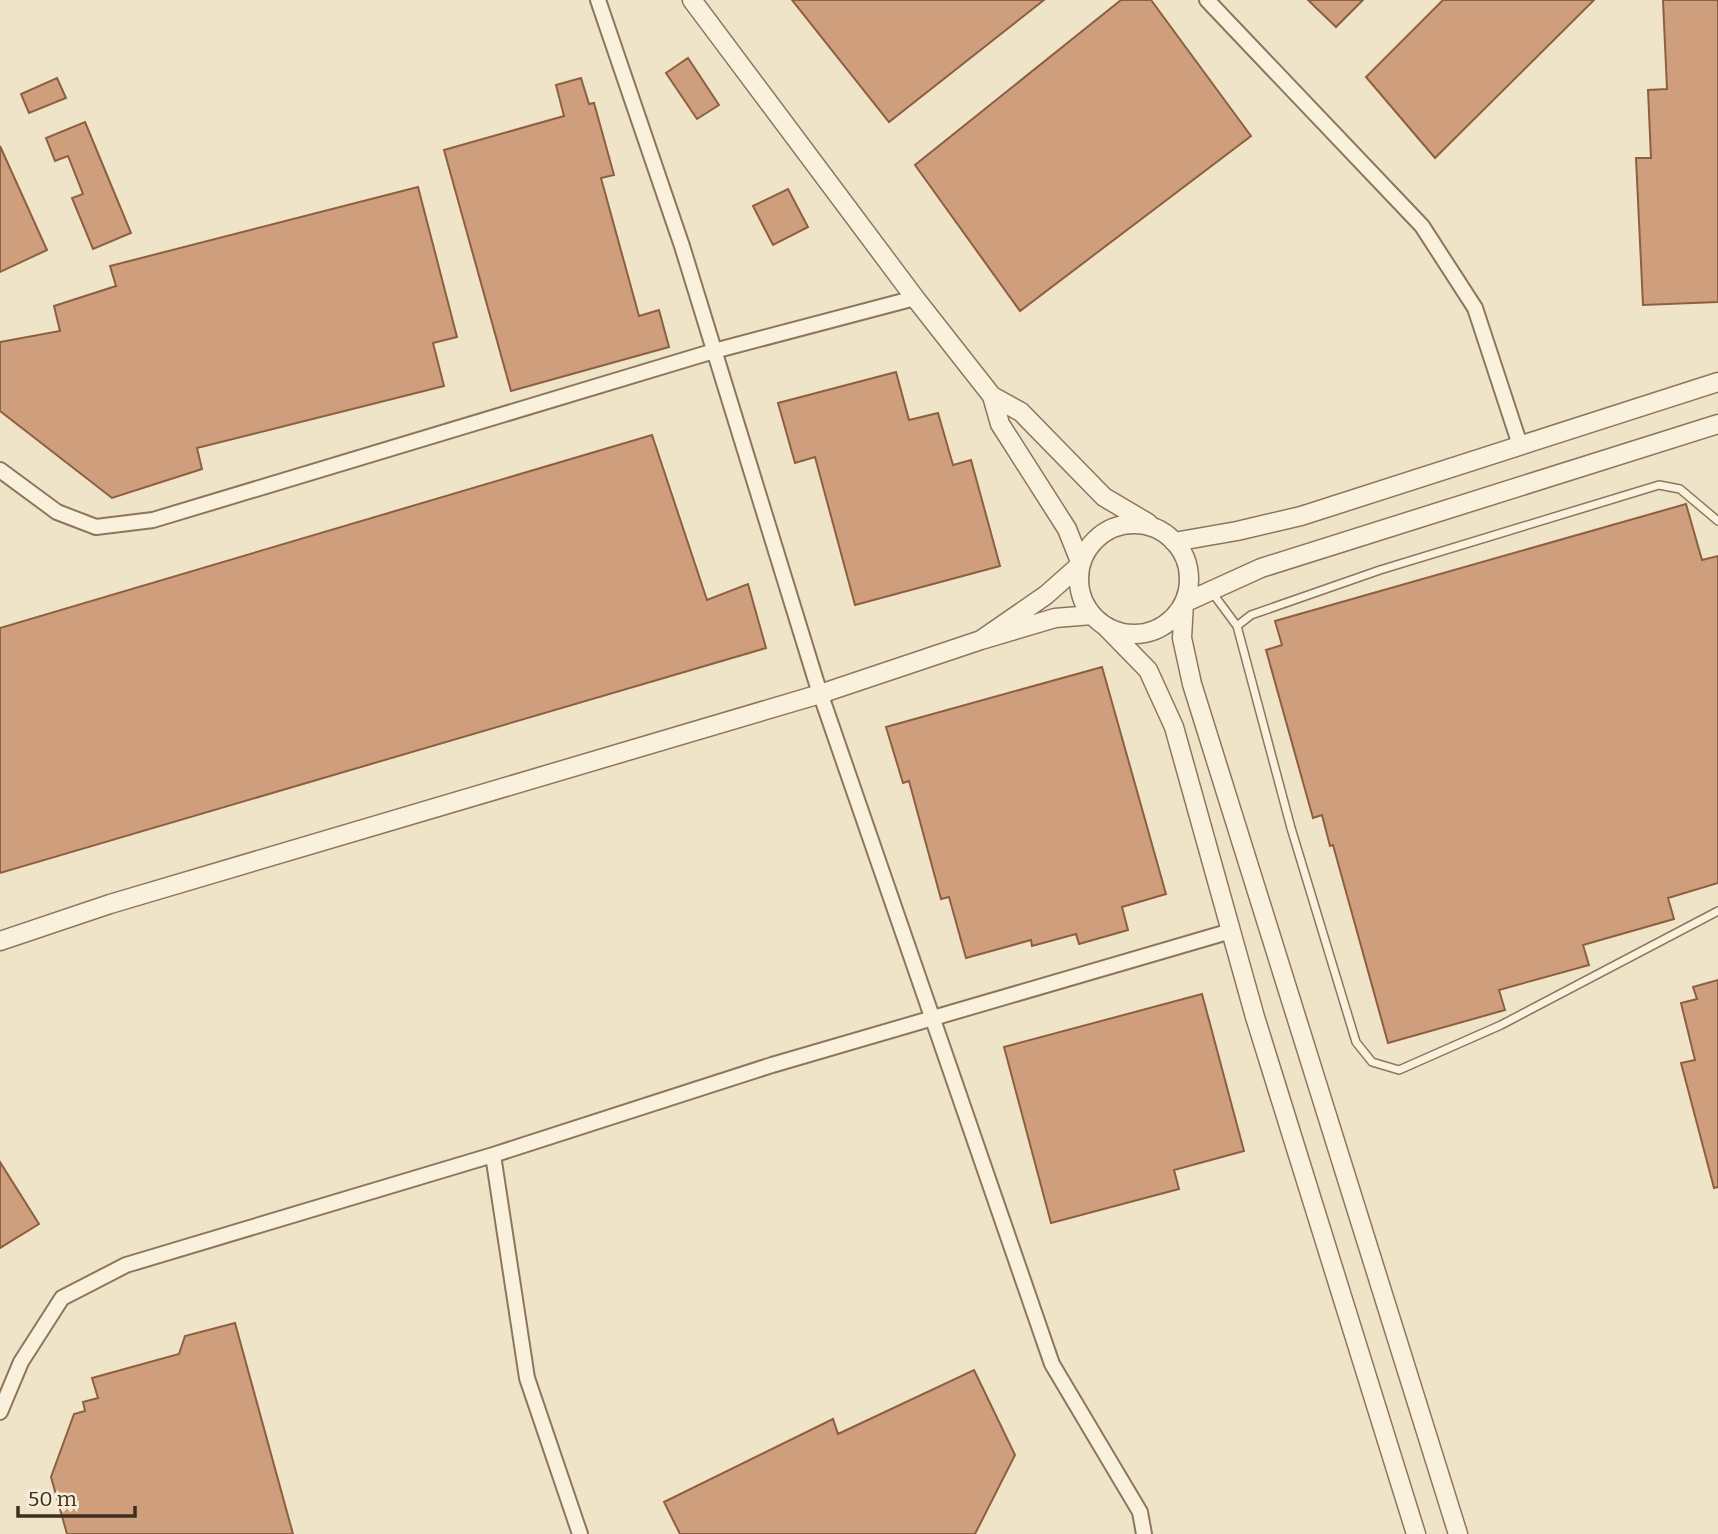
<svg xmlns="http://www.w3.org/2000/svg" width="1718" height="1534" viewBox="0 0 1718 1534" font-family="Bitter,serif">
  <rect width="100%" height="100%" fill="#f0e4c8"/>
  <!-- building -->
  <path fill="#cf9f7d" stroke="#8d5f41" stroke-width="2" d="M792,0H1044L889,122Z
    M1121,0H1151L1251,136L1020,311L915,165Z
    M1308,0H1363L1336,27Z
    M1443,0H1594L1435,158L1366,77Z
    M1663,0H1718V302L1643,305L1636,158H1651L1648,90L1667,89Z
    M688,58L719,105L697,119L666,73Z
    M57,78L66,98L29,113L21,94Z
    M581,78L589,104L594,103L614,175L601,178L639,316L659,310L669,347L511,391L444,150L564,116L556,85Z
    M85,122L131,233L93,249L72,198L83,194L68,156L55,161L46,138Z
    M0,146L47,250L0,272Z
    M418,187L457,337L433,343L444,386L197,448L202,469L112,498L0,411V342L60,331L54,306L116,286L110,266Z
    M788,189L808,227L773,245L753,206Z
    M896,372L909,420L938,413L953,465L971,460L1000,566L855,605L815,457L795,463L778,403Z
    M652,435L707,600L748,584L766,648L0,873V628Z
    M1686,504L1702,560L1718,556V883L1668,898L1674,919L1583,945L1589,965L1499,990L1505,1010L1388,1043L1333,845L1330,846L1322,815L1313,818L1266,650L1282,645L1275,621Z
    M1102,667L1166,894L1122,907L1128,930L1079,944L1076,934L1032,946L1031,940L966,958L949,897L941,899L909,781L903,783L886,727Z
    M1718,980V1187L1714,1188L1681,1063L1695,1060L1681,1003L1697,999L1693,987Z
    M1202,994L1244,1151L1174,1170L1179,1189L1051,1223L1004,1047Z
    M0,1162L39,1224L0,1248Z
    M235,1323L293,1534H67L51,1477L74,1414L85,1411L83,1402L98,1398L92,1378L179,1354L185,1336Z
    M974,1370L1015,1455L975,1534H680L664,1502L833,1419L838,1434Z"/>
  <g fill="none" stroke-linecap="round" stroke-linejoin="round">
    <!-- service casing -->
    <g stroke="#8d765c" stroke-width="10">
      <path id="service" d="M1211,591L1237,626L1291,828L1356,1042L1372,1062L1399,1070L1501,1025L1718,911
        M1237,626L1251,615L1380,570L1659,485L1680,489L1718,521"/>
    </g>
    <!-- minor casing -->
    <g stroke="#8d765c" stroke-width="18">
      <path id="minor" d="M598,0L682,246L816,681L1052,1364L1140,1512L1144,1534
        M1207,0L1422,226L1475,308L1520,445
        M0,470L57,512L96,527L153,520L714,351L915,298
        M493,1155L527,1378L580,1534
        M0,1412L21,1362L62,1298L126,1265L493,1155L772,1065L1231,931"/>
    </g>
    <!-- tertiary casing -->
    <g stroke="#8d765c" stroke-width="21">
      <path id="tertiary" d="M692,0L915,298L992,396L1000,424L1067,529L1081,564L1046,595L981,640L1055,618L1092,615
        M992,396L1021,412L1104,497L1148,523
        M1079 579a55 55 0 1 1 110 0a55 55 0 1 1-110 0Z
        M1174,542L1237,531L1301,516L1718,382
        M1106,627L1148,670L1174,727L1255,1017L1416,1534
        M0,941L110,904L820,694L981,640
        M1458,1534L1192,684L1182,638L1184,603L1261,568L1718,424"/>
    </g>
    <!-- service -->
    <use href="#service" stroke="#faf1dc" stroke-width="7"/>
    <!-- minor -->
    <use href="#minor" stroke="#faf1dc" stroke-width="14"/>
    <!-- tertiary -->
    <use href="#tertiary" stroke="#faf1dc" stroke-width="18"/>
  </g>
  <!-- scale -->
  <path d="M18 1506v10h117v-10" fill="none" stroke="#3d2e20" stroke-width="3.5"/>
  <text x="28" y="1506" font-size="21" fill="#3d2e20" stroke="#f7eed8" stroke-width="5" paint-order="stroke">50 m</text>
</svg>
